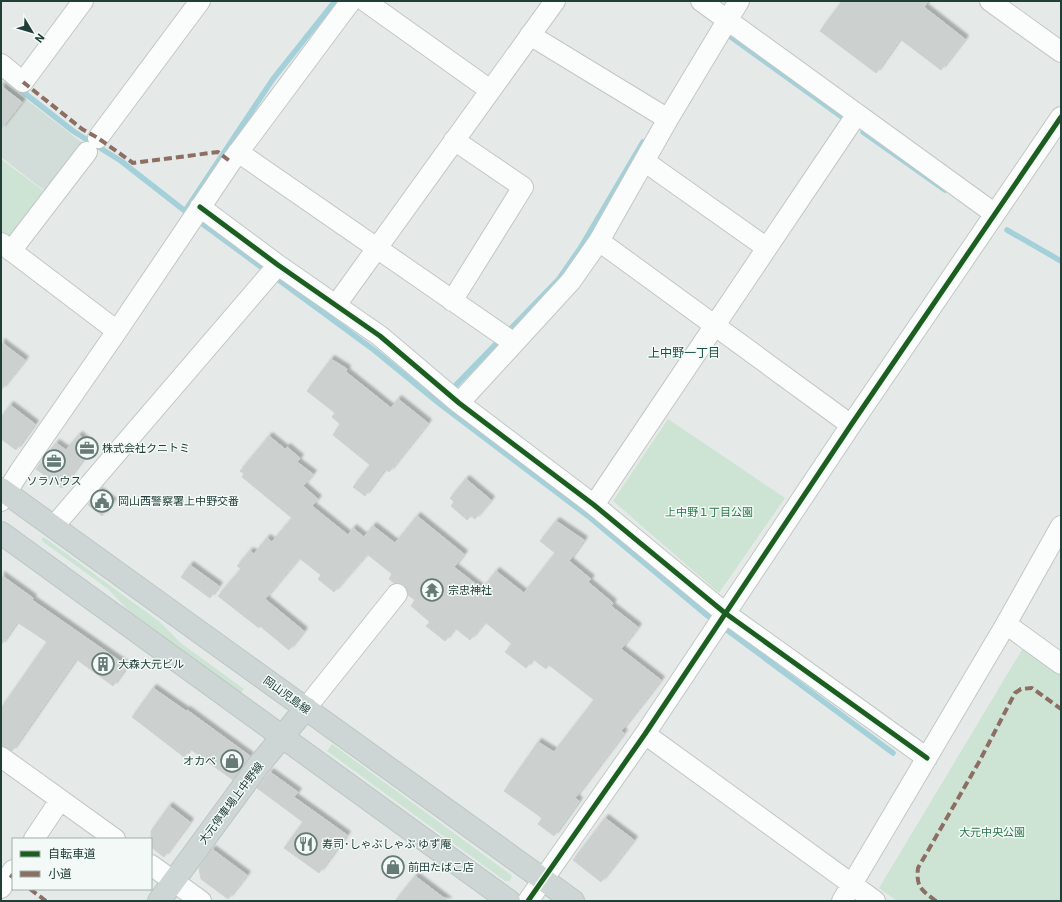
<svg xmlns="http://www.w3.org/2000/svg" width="1062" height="902" viewBox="0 0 1062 902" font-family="Roboto,'Noto Sans JP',sans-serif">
  <defs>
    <filter id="shadow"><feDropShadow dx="3.5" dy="-3.5" stdDeviation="1" flood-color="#0004"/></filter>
  </defs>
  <rect width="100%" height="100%" fill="#e5eae8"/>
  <!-- built -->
  <path fill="#d2dcd8" d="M1,80L85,145L49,194L1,157Z"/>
  <!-- green -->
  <path fill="#cde4d5" d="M1,159L49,195L10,240L1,232Z
    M668,419L785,498L719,593L613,501Z
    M42,538H45L160,622L182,644L244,689L241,693L130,612L108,589L42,541Z
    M1023,648L1061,676V901H897L879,888Z
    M332,744L510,874L512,876L510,881H505L327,751Z"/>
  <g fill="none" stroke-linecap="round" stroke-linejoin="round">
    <!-- stream -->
    <path stroke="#a4d0d9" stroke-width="5.5" d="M724,32L842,117
      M18,88L73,131L121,161L185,211L374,350L440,404L588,516L704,613L893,753
      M863,132L945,190
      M185,211L273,79L335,1
      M1007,230L1061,261
      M455,386L558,280L581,247L643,142"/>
  </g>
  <!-- building -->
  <path fill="#ccd1cf" stroke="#cdd3d1" filter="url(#shadow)" d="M842,1H928L924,7L965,39L941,70L900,39L876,73L820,31Z
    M1,86L22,102L1,129Z
    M1,342L25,360L1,390Z
    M331,359L347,369L346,372L391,408L398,399L428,423L389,472L385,469L365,496L353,487L370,465L333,435L340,424L332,417L335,413L307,391Z
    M10,405L35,424L16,450L1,439V417Z
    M79,435L92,447L62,488L36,469L56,443L66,450Z
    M269,436L285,449L287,447L300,458L297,462L313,474L303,486L318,499L312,506L348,535L353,528L364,537L373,526L395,543L417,516L464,554L454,567L482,589L496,571L524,593L555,553L540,541L556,521L584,540L569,561L591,579L588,582L613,603L611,606L638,627L621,649L661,680L621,731L624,733L575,798L579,801L554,836L538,824L542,818L504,791L538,742L554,752L594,700L549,665L546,669L533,659L526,668L505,652L512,644L485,622L470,640L455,628L445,641L426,626L430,622L411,606L415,600L408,595L404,585L399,583H394L389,579L392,574L367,554L334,592L318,579L321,575L299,558L265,599L304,631L289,650L260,626L259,628L218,596L241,569L237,566L250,551L254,554L267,538L272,542L292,518L242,477L244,474L240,471Z
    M466,479L491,500L475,519L471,516L467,520L451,506L454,502L450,498Z
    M99,491L113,502L102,516L88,505Z
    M190,565L219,586L210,598L181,577Z
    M1,575L33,598L32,600L127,666L113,686L76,659L12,751L1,745V708L47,642L17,622L1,645Z
    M153,688L186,711L187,710L250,756L233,780L190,749L184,757L132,717Z
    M270,772L298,792L294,797L347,835L319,873L284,848L303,822L257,788Z
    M169,806L190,822L164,857L151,847V831Z
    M605,818L634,840L601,882L573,860Z
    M212,849L247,875L228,899L201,879L199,868Z
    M415,876L448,901H395Z"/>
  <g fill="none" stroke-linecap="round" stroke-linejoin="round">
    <!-- minor casing -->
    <g stroke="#c2c7c5" stroke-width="22">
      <path id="minor" d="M365,1L490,90
        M701,1L995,214
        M990,1L1061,52
        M530,35L668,119
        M1,64L23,82L83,1
        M98,138L200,1
        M238,152L514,343
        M644,161L767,248
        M200,207L278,265L380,336L459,403L594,505L725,613L927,758
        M599,241L851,425
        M1,243L117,331
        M11,251L87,152
        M452,301L523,187L454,140
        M336,305L555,1
        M459,403L571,281L599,241L668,119L739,1
        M1,501L20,471L117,331L231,162L351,1
        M594,505L857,114
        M54,526L278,265
        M1006,624L1061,664
        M306,708L397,594
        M645,734L875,901
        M1,757L115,839
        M34,839L60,800
        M151,865L201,901
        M1,888L13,870
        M528,901L645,734L851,425L1061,117
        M842,901L1006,624L1061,526"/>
    </g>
    <!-- major casing -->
    <g stroke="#bcc6c4" stroke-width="24">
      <path id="major" d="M1,489L573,901
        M1,533L509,901
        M159,901L258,766L306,708"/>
    </g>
    <!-- minor -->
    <use href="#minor" stroke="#fbfcfc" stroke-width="20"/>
    <!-- major -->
    <use href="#major" stroke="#cdd6d4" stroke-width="22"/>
    <!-- quiet -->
    <path stroke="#8d6e63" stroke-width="4" stroke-dasharray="8 4" stroke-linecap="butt" d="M23,82L82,129L98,138L133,163L218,152L231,162
      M10,875L13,877
      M30,889L46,901
      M936,901C921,890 916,887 918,868L979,762L1015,693L1021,689L1032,688L1061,709"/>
    <!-- cycleway casing -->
    <g stroke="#f3f9f6" stroke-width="8">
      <path id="cycleway" d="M200,207L278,265L380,336L459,403L594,505L725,613L927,758
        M528,901L645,734L851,425L1061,117"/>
    </g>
    <!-- cycleway -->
    <use href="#cycleway" stroke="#1b5e20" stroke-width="5"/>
  </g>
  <!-- icons -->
  <defs>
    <g id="office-ring" transform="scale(1.15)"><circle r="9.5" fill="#f3f9f6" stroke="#667a76" stroke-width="1.5"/><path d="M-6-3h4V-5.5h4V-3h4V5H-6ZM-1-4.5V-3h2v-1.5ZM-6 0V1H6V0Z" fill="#667a76"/></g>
    <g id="civic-ring" transform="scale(1.15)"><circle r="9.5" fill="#f3f9f6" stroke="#667a76" stroke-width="1.5"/><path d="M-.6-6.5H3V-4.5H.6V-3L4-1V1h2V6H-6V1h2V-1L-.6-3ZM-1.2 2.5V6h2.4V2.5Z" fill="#667a76"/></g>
    <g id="temple-ring" transform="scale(1.15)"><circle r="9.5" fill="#f3f9f6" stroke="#667a76" stroke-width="1.5"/><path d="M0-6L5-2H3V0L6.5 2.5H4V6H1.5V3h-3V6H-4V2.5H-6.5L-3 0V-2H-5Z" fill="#667a76"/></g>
    <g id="building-ring" transform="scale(1.15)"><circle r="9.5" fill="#f3f9f6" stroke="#667a76" stroke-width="1.5"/><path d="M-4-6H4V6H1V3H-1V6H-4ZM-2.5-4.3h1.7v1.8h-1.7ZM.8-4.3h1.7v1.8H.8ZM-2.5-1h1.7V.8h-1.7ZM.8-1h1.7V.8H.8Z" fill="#667a76"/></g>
    <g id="shop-ring" transform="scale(1.15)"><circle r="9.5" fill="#f3f9f6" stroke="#667a76" stroke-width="1.5"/><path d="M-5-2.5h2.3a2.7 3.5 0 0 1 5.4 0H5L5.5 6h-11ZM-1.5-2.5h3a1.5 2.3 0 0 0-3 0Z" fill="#667a76"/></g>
    <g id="restaurant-ring" transform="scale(1.15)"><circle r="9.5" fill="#f3f9f6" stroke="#667a76" stroke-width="1.5"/><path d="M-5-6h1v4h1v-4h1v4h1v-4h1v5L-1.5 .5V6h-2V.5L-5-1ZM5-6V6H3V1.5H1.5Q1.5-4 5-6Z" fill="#667a76"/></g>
  </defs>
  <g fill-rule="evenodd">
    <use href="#office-ring" x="87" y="448"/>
    <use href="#office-ring" x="54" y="461"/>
    <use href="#civic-ring" x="102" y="501"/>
    <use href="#temple-ring" x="432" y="590"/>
    <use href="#building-ring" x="103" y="664"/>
    <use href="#shop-ring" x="232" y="761"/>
    <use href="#restaurant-ring" x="306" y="844"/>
    <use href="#shop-ring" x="393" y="867"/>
  </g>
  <g text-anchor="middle" stroke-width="3" stroke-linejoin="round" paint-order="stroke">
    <!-- poi labels -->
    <g font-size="11" fill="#213e38" stroke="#f3f9f6" text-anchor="start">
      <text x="102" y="452">株式会社クニトミ</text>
      <text x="54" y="485" text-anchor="middle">ソラハウス</text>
      <text x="118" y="505">岡山西警察署上中野交番</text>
      <text x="448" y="594">宗忠神社</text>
      <text x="118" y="668">大森大元ビル</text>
      <text x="216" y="765" text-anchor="end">オカベ</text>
      <text x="322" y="848">寿司･しゃぶしゃぶ ゆず庵</text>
      <text x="408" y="871">前田たばこ店</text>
    </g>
    <!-- park labels -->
    <g font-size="11" fill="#2a774b" stroke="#f3f9f6">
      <text x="709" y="516">上中野１丁目公園</text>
      <text x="992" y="836">大元中央公園</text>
    </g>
    <!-- street labels -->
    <g font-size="11" fill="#213e38" stroke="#f3f9f6">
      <text transform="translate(287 695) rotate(36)" y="4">岡山児島線</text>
      <text transform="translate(231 803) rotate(-53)" y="4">大元停車場上中野線</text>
    </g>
    <!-- neighbourhood labels -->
    <g font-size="12" fill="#1d5147" stroke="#f3f9f6">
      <text x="684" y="357">上中野一丁目</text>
    </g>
  </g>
  <!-- border -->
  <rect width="1062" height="902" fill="none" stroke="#213e38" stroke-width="4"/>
  <!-- legend -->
  <rect x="12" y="838" width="140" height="52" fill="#f3f9f6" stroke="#9faeaa"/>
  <rect x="20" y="851" width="20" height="6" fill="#1b5e20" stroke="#9faeaa"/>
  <text x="48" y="858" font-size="12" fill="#213e38">自転車道</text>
  <rect x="20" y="871" width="20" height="6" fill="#8d6e63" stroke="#9faeaa"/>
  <text x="48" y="878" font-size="12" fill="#213e38">小道</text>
  <!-- north arrow -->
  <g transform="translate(32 32) rotate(128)" stroke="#f3f9f6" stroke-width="3" paint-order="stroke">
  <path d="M0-3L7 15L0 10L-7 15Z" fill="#213e38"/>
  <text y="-6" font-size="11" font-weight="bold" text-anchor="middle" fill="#213e38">N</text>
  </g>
</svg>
